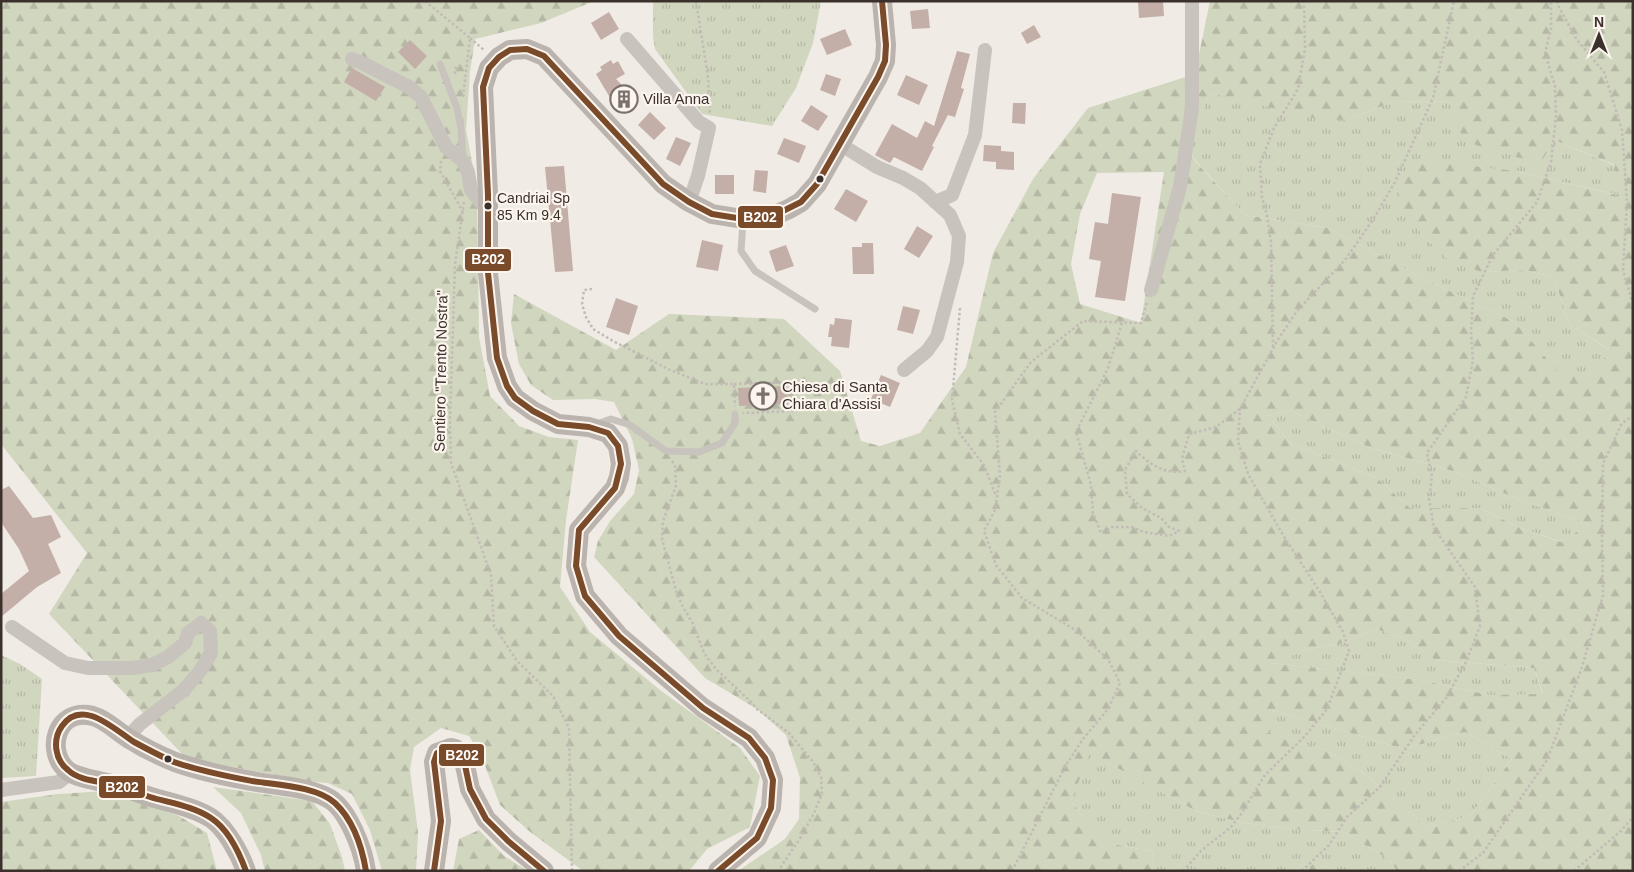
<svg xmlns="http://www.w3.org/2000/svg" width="1634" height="872" viewBox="0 0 1634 872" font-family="Helvetica,sans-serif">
  <defs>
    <pattern id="grass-tufts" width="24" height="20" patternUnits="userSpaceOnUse" patternTransform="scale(1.25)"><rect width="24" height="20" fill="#d1d6bf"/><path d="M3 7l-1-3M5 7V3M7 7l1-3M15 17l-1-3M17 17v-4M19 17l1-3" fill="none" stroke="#b4b8a4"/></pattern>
    <pattern id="forest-firs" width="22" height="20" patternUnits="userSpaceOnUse" patternTransform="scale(1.25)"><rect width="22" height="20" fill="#d1d6bf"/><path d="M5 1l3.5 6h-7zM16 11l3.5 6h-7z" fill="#b4b8a4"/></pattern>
  </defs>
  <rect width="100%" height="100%" fill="#f0ebe5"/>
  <!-- grass -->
  <path fill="url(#grass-tufts)" d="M653,1H821L813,43L796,88L772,126L702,114L655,49L653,37Z
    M1210,93L1348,120L1392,102L1456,101L1455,128L1554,140L1616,166L1618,195L1516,171L1412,219L1424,237L1481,272L1523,270L1554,277L1569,324L1610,350L1595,375L1558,373L1515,322L1424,279L1328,228L1245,215L1186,150Z
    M1288,410L1371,448L1456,472L1515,498L1589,524L1562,542L1520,528L1480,508H1410L1377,478L1291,444L1268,416Z
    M1376,629L1406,639L1435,660L1534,668L1543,695H1489L1421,680L1270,663L1304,650L1344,643Z
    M1,655L20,664L42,679L36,776L1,778Z
    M1273,710L1404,749L1465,732L1512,759L1471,815L1428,828L1362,772L1325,750L1266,732Z
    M1089,752L1196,811L1244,823L1291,829L1343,832L1390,860L1397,871H1341L1326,866L1287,862L1292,871H1154L1152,851L1112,844L1082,815L1071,801Z"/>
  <!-- forest -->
  <path fill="url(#forest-firs)" fill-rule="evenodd" d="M1,1H594L541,23L475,39L470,72L466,130L477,189L479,337L490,396L519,426L549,437L578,440L566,520L560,587L590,632L660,690L740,748L760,776L750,827L707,849L689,871H583L529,831L500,805L481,755L469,736L441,728L414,747L410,770L418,832L416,871H382L370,830L352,794L328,783L306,781L186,758L49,614L87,553L1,444Z
    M1210,1H1633V871H1397L1390,860L1343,832L1291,829L1244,823L1196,811L1090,753L1071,801L1082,815L1112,844L1152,851L1154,871H738L785,839L799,819L800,778L786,735L757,709L705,678L594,557L598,541L610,521L634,494L639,470L632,439L614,402L595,399L553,400L531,385L519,364L511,323L514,294L616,350L669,314L784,319L840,371L861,441L880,446L920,433L966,367L993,253L1033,179L1088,108L1195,74ZM1210,93L1314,118L1348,120L1392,102L1455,101V128L1476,145L1540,164L1554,140L1615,165L1617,195L1516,171L1427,161L1403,178L1397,199L1424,237L1446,258L1481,272L1523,270L1554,277L1569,324L1609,349L1595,375L1558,372L1515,322L1424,279L1328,228L1245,215L1186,151ZM1164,172L1141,323L1080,304L1071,264L1080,214L1097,173ZM1288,410L1371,448L1456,472L1515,498L1589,524L1561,542L1520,528L1480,508H1410L1377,478L1291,444L1268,416ZM1376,629L1406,639L1435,660L1534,668L1543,694L1489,695L1421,680L1271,663L1304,650L1344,643ZM1273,710L1404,749L1465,732L1512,759L1471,815L1428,828L1362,772L1325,750L1267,732Z
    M213,787L312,801L330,824L342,857L345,871H265L261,855L241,813Z
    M106,791L179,816L207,833L217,871H1V802L58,794Z
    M479,830L504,856L528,871H453L459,839Z
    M1286,861L1326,866L1341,871H1292Z"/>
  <!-- building -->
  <path fill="#c3afa7" d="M1138,1H1163L1164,16L1139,18Z
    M928,9L930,28L912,29L910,11Z
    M609,12L619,29L601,40L591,23Z
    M1034,25L1041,37L1027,44L1021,33Z
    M845,29L852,45L827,55L820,39Z
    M410,40L427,56L415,69L398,52Z
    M957,51L970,54L961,88L964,89L955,117L948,115L932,146L934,147L922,171L894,157L890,163L875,155L892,124L917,138L925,121L934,126Z
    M611,60L613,64L618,61L625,74L616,79L636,99L623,111L609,96L596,74L602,70L600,67Z
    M352,68L385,87L376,101L344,82Z
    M826,74L841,79L835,96L820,90Z
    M906,75L928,85L919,105L897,95Z
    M1013,103H1026L1025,124L1012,123Z
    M811,105L828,116L818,131L801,121Z
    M650,112L666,128L654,140L638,125Z
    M676,137L691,143L680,166L666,159Z
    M784,138L806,146L799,163L777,154Z
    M984,145L1001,146V151L1014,152V170L996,169V162L983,161Z
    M564,166L573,271L555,272L545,167Z
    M755,170L768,171L766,193L753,191Z
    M715,175H734V194H715Z
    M846,189L868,201L856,222L834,209Z
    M1112,193L1141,197L1125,301L1095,297L1101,261L1089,259L1095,222L1108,224Z
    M917,226L933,236L919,258L904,249Z
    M702,240L723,245L718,271L696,267Z
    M862,243H873L874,274H853L852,247H862Z
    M786,245L794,266L776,272L769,251Z
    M616,298L638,306L629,335L606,327Z
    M903,306L920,310L913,334L897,330Z
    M835,318L852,320L849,348L831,346L832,337H828L830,324L834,325Z
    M881,375L900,383L890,407L871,399Z
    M787,386L788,404L739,406L738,388Z
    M9,486L33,518L51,515L61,537L48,544L61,573L37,587L1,617V594L29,571L19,549L1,522V490Z"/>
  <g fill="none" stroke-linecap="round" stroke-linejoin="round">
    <!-- path -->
    <path stroke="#c2bbb6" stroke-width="2.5" stroke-dasharray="2.5 2.5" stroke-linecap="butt" d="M425,1L470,38L463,97
      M696,1L708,77L710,114
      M1557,1L1558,5L1577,40L1604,72L1622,130L1627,202L1623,270L1633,305
      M470,38L484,50
      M455,74L456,66
      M441,161L440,171L463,212
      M464,202L455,264L450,419L451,463L491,575L494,626L517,661L553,696L569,728L572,871
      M592,289L584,290L582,304L586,317L593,329L613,341L668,369L705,384H734L735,406
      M960,308L952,400L960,434L984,465L996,496
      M1122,323L1108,368L1076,432L1091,485L1093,513L1101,533L1112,527H1131L1144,532L1169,536L1179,531L1169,527L1161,518L1142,508L1127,494L1125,470L1136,451C1149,464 1165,475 1185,471L1182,459L1189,434L1216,427L1240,409
      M1273,347L1271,242L1267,215L1262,197L1260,164L1274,128L1298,89L1305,49L1304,1
      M734,384L791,382L793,411L743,413
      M672,461L675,465L676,486L663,521L662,539L677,594L683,607L692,622L704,653L716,669L749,700L757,709L789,733L813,762L821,777L822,794L814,813L801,837L778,871
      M1012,871L1066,765L1083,739L1108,709L1120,683L1108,659L1077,631L1022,598L996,565L984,531L995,510L1000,476L995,412L1031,362L1083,321L1141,323L1147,302
      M1183,871L1202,850L1231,827L1241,814L1265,775L1305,736L1327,709L1349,651L1343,632L1320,592L1283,535L1248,474L1238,441L1240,409L1277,341L1297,311L1345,260L1374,218L1395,182L1433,98L1454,1
      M1302,871L1329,845L1347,817L1380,787L1414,736L1446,698L1466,662L1480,626L1475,587L1434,528L1429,499L1432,476L1427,453L1466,397L1473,360L1471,333L1473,296L1493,255L1537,202L1551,162L1556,115L1555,86L1545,53L1551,29V1
      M1459,871L1483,853L1547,760L1581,670L1603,595L1602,538L1603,464L1622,423L1633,416
      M1574,871L1621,831L1633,817"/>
    <!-- service -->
    <path stroke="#c9c3be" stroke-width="7" d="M440,64L457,108L461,128L463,161
      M743,222L741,251L755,271L815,309
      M597,424L611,419L630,425L666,451L699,452L722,443L735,423V414"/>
    <!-- minor -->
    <path stroke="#c9c3be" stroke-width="14" d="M627,39L699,122L709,128L698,176L689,202
      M352,59L362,63L409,87L421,97L446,147L463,161L468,172L471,190L488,211
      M840,146L848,149L877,167L903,178L920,188L950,215L959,236L957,262L937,337L927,351L904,370
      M935,202L952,195L975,135L985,50
      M1151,290L1180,187L1192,108V1
      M12,627L65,663L88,668H133L152,665L168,657L185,643L188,633L201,623L210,631L211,653L200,671L184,690L140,724L127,738
      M1,790L59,782L70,773"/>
    <!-- secondary -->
    <path stroke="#bab3ae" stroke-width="20" d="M246,871C240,854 226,828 211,818C193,807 171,803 151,797C138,793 125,787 112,784C100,781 77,778 68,771C45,753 55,707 93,716C107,720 116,731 128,738C142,747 160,756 175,762C203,772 234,778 263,783C282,786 308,788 326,797C347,806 363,849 366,871
      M434,871L441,821L434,762L437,753L451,748L455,749L463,756L470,789L486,819L508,841L544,871
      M718,871L757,838L771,808L773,780L765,758L749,738L703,708L619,636L585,596L576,566L579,530L615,488L619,477L621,464L618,446L608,433L589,427L558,424L533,411L515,398L507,386L497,358L488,273V195L483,87L489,68L499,57L510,50L527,49L544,56L663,184L689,202L712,214L743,219L775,215L789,209L801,202L817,184L878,77L885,61L886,45L882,1"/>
    <!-- bus-1 casing -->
    <g stroke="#fbf5ee" stroke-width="10">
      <path id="bus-1" d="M246,871C239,852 228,829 211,818C193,806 170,803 150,797C137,793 124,787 111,784C97,781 78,780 68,770C55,760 52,740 62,726C82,697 115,730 134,742C147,749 160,756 174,762C199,771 226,776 252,781C276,785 316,786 335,803C353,820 362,847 366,871
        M434,871L441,821L434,762L437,753L451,748L455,749L463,756L470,789L486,819L508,841L544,871
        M718,871L757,838L771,808L773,780L765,758L749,738L703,708L619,636L585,596L576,566L579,530L615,488L621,464L618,446L608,433L589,427L558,424L533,411L515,398L507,386L497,358L488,273V195L483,87L489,68L499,57L510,50L527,49L544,56L663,184L689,202L712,214L743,219L775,215L801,202L817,184L878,77L885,61L886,45L882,1"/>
    </g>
    <!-- bus-1 -->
    <use href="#bus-1" stroke="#7a4b2a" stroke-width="6"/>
  </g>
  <!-- icons -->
  <defs>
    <g id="building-ring" transform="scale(1.4375)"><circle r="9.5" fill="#fbf5ee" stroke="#7a716c" stroke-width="1.5"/><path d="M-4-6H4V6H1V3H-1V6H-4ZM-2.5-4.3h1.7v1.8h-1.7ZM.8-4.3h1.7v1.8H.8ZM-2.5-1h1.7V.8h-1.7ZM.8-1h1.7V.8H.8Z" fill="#7a716c"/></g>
    <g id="church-ring" transform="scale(1.4375)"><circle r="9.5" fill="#fbf5ee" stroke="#7a716c" stroke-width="1.5"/><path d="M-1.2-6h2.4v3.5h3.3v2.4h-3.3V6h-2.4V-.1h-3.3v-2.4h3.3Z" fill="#7a716c"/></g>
  </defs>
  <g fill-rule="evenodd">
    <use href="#building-ring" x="624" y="99"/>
    <use href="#church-ring" x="763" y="396"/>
  </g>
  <!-- markers -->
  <g fill="#3b302b" stroke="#fbf5ee" stroke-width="2">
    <circle cx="820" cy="179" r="4.5"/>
    <circle cx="488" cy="206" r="4.5"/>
    <circle cx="168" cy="759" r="4.5"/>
  </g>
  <g text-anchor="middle" stroke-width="4.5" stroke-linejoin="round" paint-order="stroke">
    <!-- bus labels -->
    <g font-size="14" fill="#3b302b" stroke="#fbf5ee" text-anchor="start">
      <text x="497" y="203">Candriai Sp<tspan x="497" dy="17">85 Km 9.4</tspan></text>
    </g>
    <!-- poi labels -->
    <g font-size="15" fill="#3b302b" stroke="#fbf5ee" text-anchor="start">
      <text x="643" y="104">Villa Anna</text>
      <text x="782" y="392">Chiesa di Santa<tspan x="782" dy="17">Chiara d'Assisi</tspan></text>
    </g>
    <!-- street labels -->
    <g font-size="15" fill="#3b302b" stroke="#fbf5ee">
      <text transform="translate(441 371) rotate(-89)" y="5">Sentiero "Trento Nostra"</text>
    </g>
  </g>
  <g stroke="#fbf5ee" stroke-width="2">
    <rect x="737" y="205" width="47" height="24" rx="5" fill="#7a4b2a"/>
    <rect x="464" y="248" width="48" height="24" rx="5" fill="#7a4b2a"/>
    <rect x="438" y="743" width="47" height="24" rx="5" fill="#7a4b2a"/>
    <rect x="98" y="775" width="48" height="24" rx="5" fill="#7a4b2a"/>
  </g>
  <g font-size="14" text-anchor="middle" font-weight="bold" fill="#fff">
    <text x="760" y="222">B202</text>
    <text x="488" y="264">B202</text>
    <text x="462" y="760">B202</text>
    <text x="122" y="792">B202</text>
  </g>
  <!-- border -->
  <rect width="1634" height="872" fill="none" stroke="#3b302b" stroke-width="5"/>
  <!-- north arrow -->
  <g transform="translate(1599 35)" stroke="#fbf5ee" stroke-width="4" paint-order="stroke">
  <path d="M0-4L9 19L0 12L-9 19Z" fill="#3b302b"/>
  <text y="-8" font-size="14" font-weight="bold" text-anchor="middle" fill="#3b302b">N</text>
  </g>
</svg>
